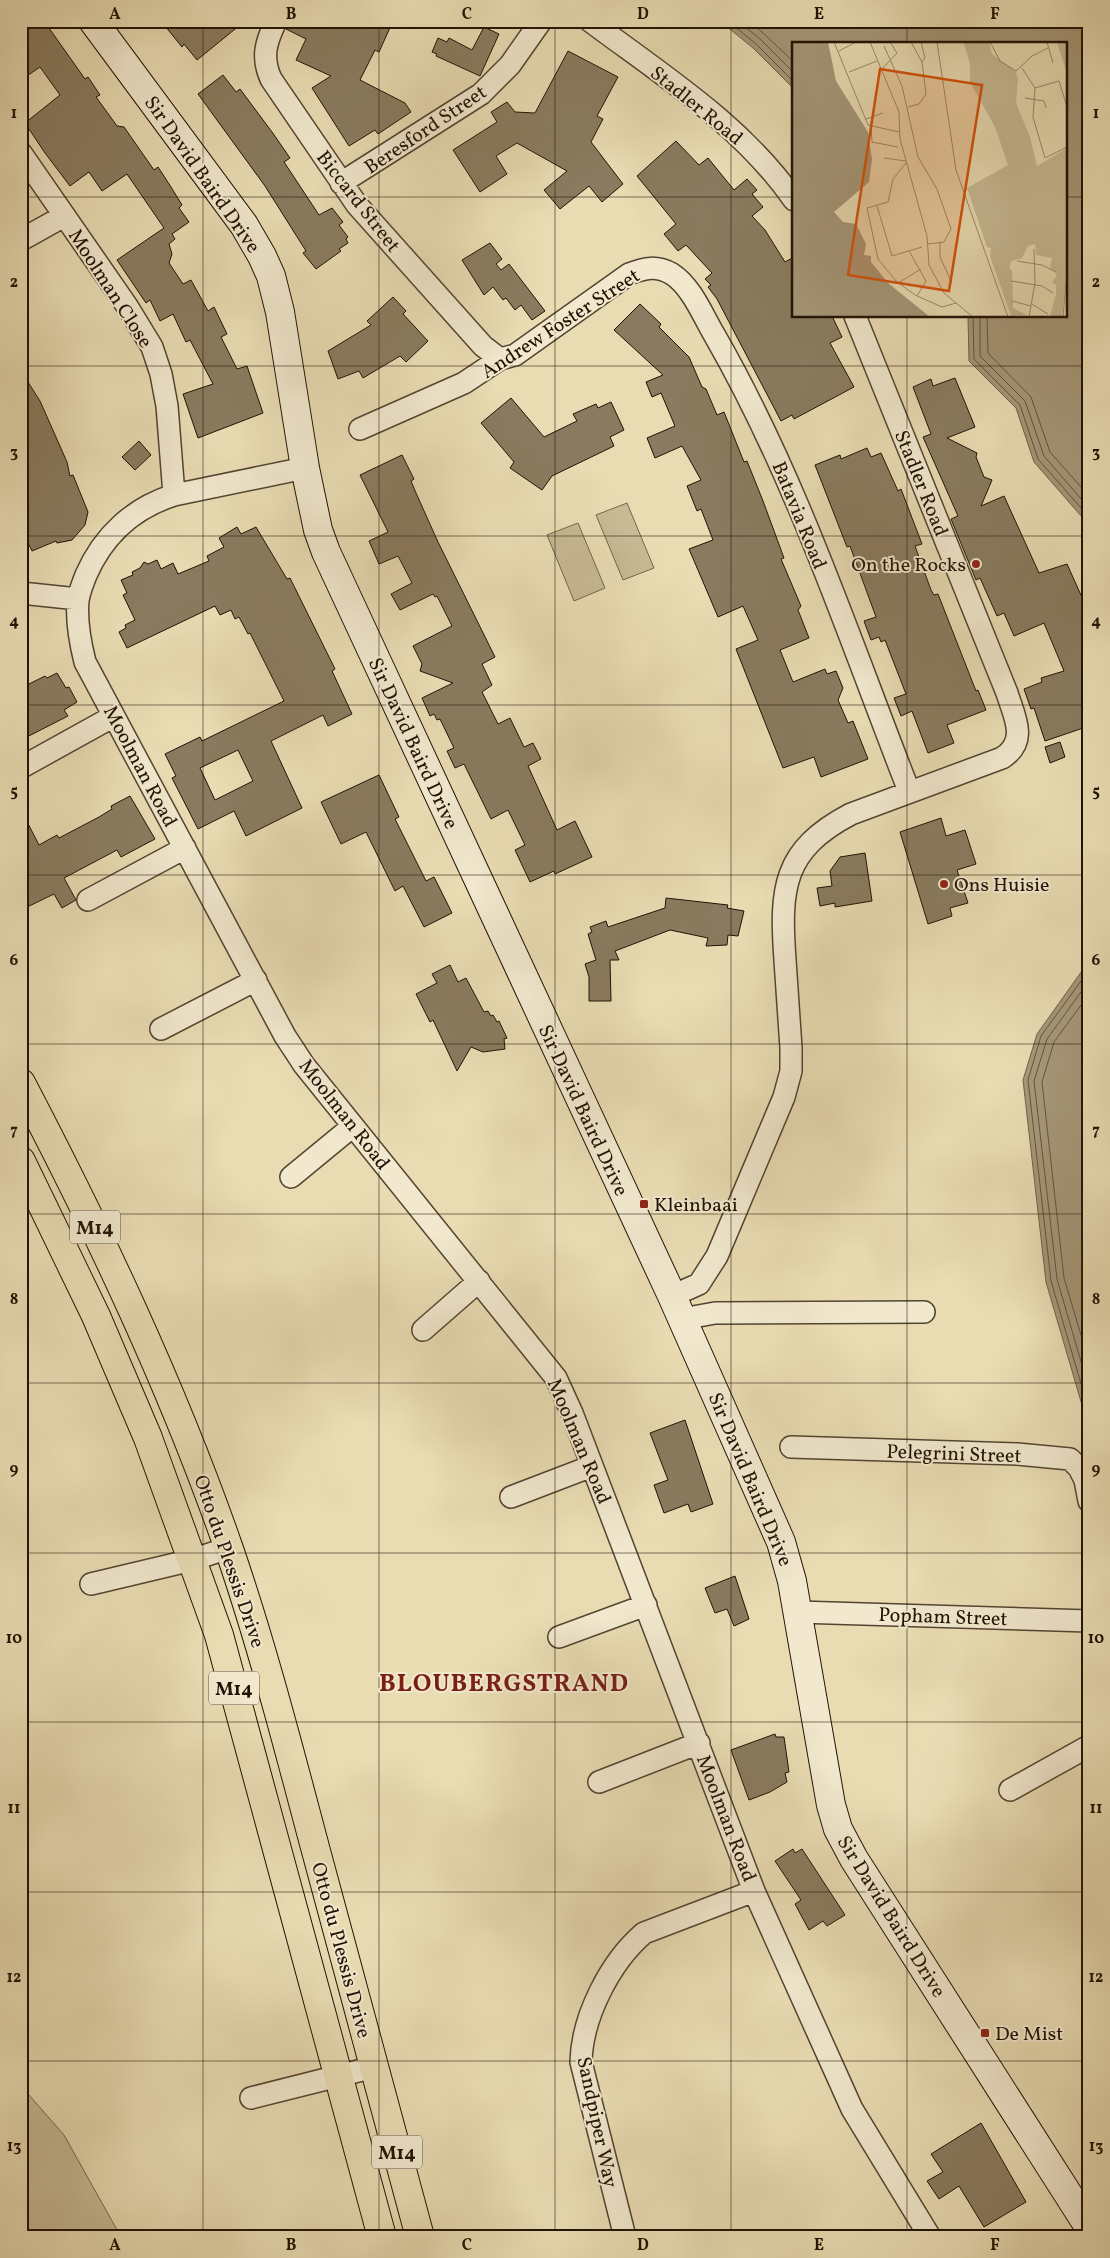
<svg xmlns="http://www.w3.org/2000/svg" width="1110" height="2258" viewBox="0 0 1110 2258" font-family="Vollkorn,serif">
  <rect width="100%" height="100%" fill="#e9dcb3"/>
  <filter id="stains"><feTurbulence type="fractalNoise" baseFrequency=".004" numOctaves="4"/><feColorMatrix values="0 0 0 0 .2 0 0 0 0 .09 0 0 0 0 .02 0 0 0 .5 -.17"/></filter>
  <radialGradient id="worn" r=".72"><stop offset=".6" stop-color="#630" stop-opacity="0"/><stop offset="1" stop-color="#630" stop-opacity=".3"/></radialGradient>
  <!-- green -->
  <path fill="#c7ba95" stroke="#74664c" d="M627,503L654,568L623,580L596,515Z
    M578,523L605,588L574,601L547,535Z
    M21,2086L64,2135L121,2237H21Z"/>
  <!-- water -->
  <path fill="#a59778" stroke="#70624a" d="M720,21H1089V525L1034,462L1016,408L969,361L968,316H1066V44H794V89L753,48Z
    M1089,961V1429L1046,1282L1023,1080L1037,1034Z"/>
  <g fill="none" stroke-linecap="round" stroke-linejoin="round">
    <!-- shore -->
    <path stroke="#63543e" stroke-width="1" d="M728,21L756,44L794,82
      M738,21L760,39L794,73
      M750,21L794,62
      M973,316L974,359L1020,405L1038,459L1089,517
      M980,316V356L1025,401L1044,456L1089,508
      M987,316L988,353L1031,397L1050,452L1089,496
      M1089,970L1041,1036L1028,1080L1051,1281L1089,1411
      M1089,981L1047,1039L1034,1081L1057,1279L1089,1389
      M1089,994L1054,1042L1042,1082L1064,1278L1089,1362"/>
  </g>
  <!-- building -->
  <path fill="#897b5f" stroke="#211204" fill-rule="evenodd" d="M21,21H44L85,79L88,77L100,95L96,97L117,126L124,127L154,170L158,167L171,187L182,205L179,208L189,222L172,234L175,239L169,244L172,254L169,263L183,284L191,280L208,311L214,307L227,334L221,337L237,369L247,366L263,413L198,438L183,394L213,384L190,340L186,342L173,314L160,321L150,300L146,303L117,260L164,228L127,174L102,191L89,172L70,186L45,153L25,123L60,95L40,67L21,80Z
    M161,21H245L197,60L184,44L182,47Z
    M288,21H393L379,52L375,50L360,80L405,103L411,112L378,134L375,130L349,146L312,88L331,76L296,60L306,39L286,29Z
    M484,27L499,34L480,76L436,56L437,54L432,52L438,38L447,42L449,38L472,50Z
    M568,51L618,77L597,116L603,119L591,142L623,184L602,202L589,186L560,209L544,190L567,171L517,143L496,156L507,174L480,192L453,150L497,122L491,112L507,102L515,112L535,113Z
    M223,75L236,92L240,89L272,132L290,158L284,162L319,215L332,208L343,222L339,225L348,237L346,239L348,243L339,249L341,251L316,269L303,253L306,251L265,186L198,94Z
    M676,141L699,165L708,158L734,190L747,179L757,190L752,194L763,207L752,216L765,230L785,262L794,257V316H832L842,337L830,343L854,387L794,419L792,415L781,421L717,299L708,287L711,285L705,279L712,273L686,245L678,251L664,234L676,224L637,176Z
    M490,243L502,259L496,264L501,270L509,264L545,311L532,320L521,305L515,310L506,298L503,300L493,287L484,295L462,260Z
    M393,297L406,311L403,314L428,341L406,362L400,356L363,378L359,371L338,379L328,351L371,325L367,321Z
    M640,304L661,324L659,327L689,357L702,387L706,389L717,415L724,412L744,462L747,461L763,501L784,558L781,559L801,606L798,610L809,638L780,650L793,682L825,669L827,674L836,671L843,688L838,700L848,723L853,721L868,759L821,777L814,757L783,768L736,649L758,640L743,606L718,617L689,549L713,540L701,509L697,511L687,486L701,480L682,446L655,458L647,438L675,426L661,393L652,397L646,382L663,375L614,330Z
    M21,371L40,401L67,462L70,476L73,475L88,512L85,525L72,540L57,543L56,541L32,551L28,543L21,546Z
    M955,378L975,427L947,438L977,453L976,457L984,477L992,480L981,506L1004,496L1039,573L1067,564L1089,613V726L1045,741L1034,708L1031,709L1024,689L1042,682L1041,678L1064,671L1044,623L1014,636L1004,613L997,616L980,578L976,580L951,519L958,516L923,437L931,434L913,387L931,379L933,386Z
    M511,398L544,437L577,421L573,414L596,404L598,408L611,402L624,430L610,437L614,446L552,476L542,490L510,468L514,462L481,423Z
    M139,441L151,455L135,470L122,457Z
    M867,448L871,457L881,453L898,491L901,489L922,544L915,546L931,590L934,595L938,594L976,691L978,690L986,710L947,725L954,743L928,753L912,711L901,716L894,698L906,694L885,640L881,642L879,637L871,640L864,621L876,617L850,546L847,547L815,465L840,455L841,459Z
    M402,455L414,479L411,481L416,493L438,542L495,657L482,664L492,685L482,692L498,724L510,718L524,747L533,743L541,759L528,766L557,830L575,821L592,857L555,874L554,871L530,882L515,850L525,845L508,810L491,819L464,764L455,768L447,751L454,748L440,719L437,720L434,714L430,716L422,698L453,683L420,671L422,664L413,646L452,626L437,596L435,597L433,594L400,610L391,594L412,583L398,556L379,564L369,541L388,532L360,475Z
    M237,527L241,534L256,527L287,579L290,578L335,669L332,671L352,714L328,726L323,715L271,741L302,808L246,836L234,811L198,829L172,778L176,776L165,754L200,737L202,741L284,701L250,633L248,634L239,617L235,619L231,610L220,615L215,606L127,648L119,632L126,628L125,625L135,620L123,595L127,593L121,580L133,575L132,572L140,568L144,562L148,564L157,560L161,569L173,563L178,574L209,561L207,556L224,547L219,538ZM238,750L253,781L215,800L200,768Z
    M57,673L66,688L69,687L77,702L64,710L68,716L21,740V693L29,689L27,685L45,676L47,678Z
    M1060,742L1065,757L1050,763L1045,747Z
    M379,775L399,817L395,819L426,881L434,877L452,913L424,927L403,886L395,891L366,832L341,844L321,802Z
    M130,796L155,839L121,857L117,850L64,878L76,900L62,908L54,894L21,910V810L39,845L57,835L59,838L99,817L112,809L111,806Z
    M941,818L946,836L965,830L976,864L957,870L968,903L950,908L952,916L928,924L900,832Z
    M865,853L872,901L835,907V903L820,906L817,888L832,886L830,871L840,857Z
    M666,898L728,905L727,908L744,911L738,936L728,935L727,945L706,946L708,938L670,930L615,951L619,960H610L611,1001H589V977L585,964L596,960L588,934L592,932L590,927L606,921L608,927L665,908Z
    M450,965L458,982L466,978L484,1012L488,1011L491,1016L493,1015L497,1022L499,1021L507,1038L504,1039L505,1049L483,1052L471,1047L457,1071L433,1020L430,1022L416,994L437,983L432,974Z
    M685,1420L713,1504L691,1512L688,1504L664,1513L654,1485L668,1480L650,1433Z
    M735,1576L749,1619L734,1626L727,1609L715,1613L705,1588Z
    M775,1734L776,1737H784L789,1772L785,1773L787,1782L770,1792L749,1800L731,1750Z
    M793,1849L795,1853L802,1849L845,1915L827,1926L823,1921L809,1930L795,1904L801,1900L775,1861Z
    M981,2123L1026,2202L984,2227L959,2186L939,2199L927,2181L943,2172L931,2154Z"/>
  <g fill="none" stroke-linecap="round" stroke-linejoin="round">
    <!-- street casing -->
    <g stroke="#534430" stroke-width="24">
      <path id="street" d="M276,21C266,42 261,57 271,79L357,205L483,346L500,359
        M590,21C662,75 742,125 794,200
        M21,153L127,306L152,347L161,374L167,406L174,495
        M341,183L481,94L510,65L541,21
        M21,240L64,216
        M360,429L464,383L500,359L515,355L629,274C645,268 656,265 672,274C692,287 703,316 715,336C797,479 849,638 909,791
        M305,468L174,495C133,508 103,536 86,575C83,583 79,592 78,601C76,622 80,642 85,662L285,1036L304,1065L556,1378L572,1413L754,1891L852,2109L930,2237
        M21,593L78,599
        M22,767L114,716
        M88,900L185,848
        M161,1029L256,980
        M291,1177L353,1126
        M672,1296L699,1284L717,1256L784,1097L791,1071V1048C789,1019 787,990 785,960C780,889 782,850 851,814L1002,758C1029,741 1014,716 1007,693L855,316
        M682,1319L715,1313L924,1312
        M423,1330L479,1281
        M791,1447L1017,1454L1070,1459L1079,1468L1085,1480L1089,1501
        M511,1497L592,1466
        M91,1584L192,1560L228,1548
        M798,1612L1089,1621
        M559,1637L646,1605
        M599,1782L699,1743
        M1010,1790L1089,1746
        M251,2098L374,2067
        M625,2237L581,2062C582,2017 610,1962 644,1933L754,1891"/>
    </g>
    <!-- secondary casing -->
    <g stroke="#211204" stroke-width="30">
      <path id="secondary" d="M93,21L244,225L262,256L271,276L280,312L305,468L318,530L326,552L672,1296L781,1542L792,1581L831,1805L838,1829L854,1859L1089,2227"/>
    </g>
    <!-- primary casing -->
    <g stroke="#211204" stroke-width="30">
      <path id="primary" d="M21,1083C100,1234 173,1388 229,1549C263,1648 289,1750 316,1851C351,1979 385,2108 420,2237
        M21,1161L96,1316L148,1438L219,1635L382,2237"/>
    </g>
    <!-- street -->
    <use href="#street" stroke="#f1e8ce" stroke-width="21"/>
    <!-- secondary -->
    <use href="#secondary" stroke="#f1e8ce" stroke-width="28"/>
    <!-- primary -->
    <use href="#primary" stroke="#e9dcb3" stroke-width="28"/>
  </g>
  <!-- grid -->
  <path fill="none" stroke="#211204" stroke-width="1" stroke-opacity="0.55" d="M203,21V2237M379,21V2237M555,21V2237M731,21V2237M907,21V44M21,197H794M1066,197H1089M907,316V2237M21,366H1089M21,536H1089M21,705H1089M21,875H1089M21,1044H1089M21,1214H1089M21,1383H1089M21,1553H1089M21,1722H1089M21,1892H1089M21,2061H1089"/>
  <!-- markers -->
  <g fill="#8f2418" stroke="#f1e8ce" stroke-width="2">
    <circle cx="976" cy="564" r="5"/>
    <circle cx="944" cy="884" r="5"/>
    <rect x="639" y="1199" width="10" height="10" rx="2.5"/>
    <rect x="980" y="2028" width="10" height="10" rx="2.5"/>
  </g>
  <g text-anchor="middle" stroke-width="4" stroke-linejoin="round" paint-order="stroke">
    <!-- shield labels -->
    <g fill="#f1e8ce" stroke="#5f5241" stroke-width="1">
      <rect x="70" y="1210.5" width="50" height="33" rx="4"/>
      <rect x="209" y="1671.5" width="50" height="33" rx="4"/>
      <rect x="372" y="2135.5" width="50" height="33" rx="4"/>
    </g>
    <g font-size="19" font-weight="bold" fill="#211204">
      <text x="95" y="1234">M14</text>
      <text x="234" y="1695">M14</text>
      <text x="397" y="2159">M14</text>
    </g>
    <!-- street labels -->
    <g font-size="20" fill="#211204" stroke="#f1e8ce">
      <text transform="translate(697 105) rotate(39)" y="7">Stadler Road</text>
      <text transform="translate(425 129) rotate(-34)" y="7">Beresford Street</text>
      <text transform="translate(203 174) rotate(55)" y="7">Sir David Baird Drive</text>
      <text transform="translate(359 201) rotate(52)" y="7">Biccard Street</text>
      <text transform="translate(111 288) rotate(57)" y="7">Moolman Close</text>
      <text transform="translate(560 323) rotate(-33)" y="7">Andrew Foster Street</text>
      <text transform="translate(922 483) rotate(68)" y="7">Stadler Road</text>
      <text transform="translate(800 515) rotate(68)" y="7">Batavia Road</text>
      <text transform="translate(414 743) rotate(65)" y="7">Sir David Baird Drive</text>
      <text transform="translate(141 766) rotate(62)" y="7">Moolman Road</text>
      <text transform="translate(584 1110) rotate(65)" y="7">Sir David Baird Drive</text>
      <text transform="translate(345 1114) rotate(52)" y="7">Moolman Road</text>
      <text transform="translate(580 1441) rotate(67)" y="7">Moolman Road</text>
      <text transform="translate(954 1453) rotate(2)" y="7">Pelegrini Street</text>
      <text transform="translate(751 1479) rotate(67)" y="7">Sir David Baird Drive</text>
      <text transform="translate(230 1561) rotate(71)" y="7">Otto du Plessis Drive</text>
      <text transform="translate(943 1616) rotate(2)" y="7">Popham Street</text>
      <text transform="translate(727 1818) rotate(69)" y="7">Moolman Road</text>
      <text transform="translate(892 1916) rotate(58)" y="7">Sir David Baird Drive</text>
      <text transform="translate(342 1950) rotate(75)" y="7">Otto du Plessis Drive</text>
      <text transform="translate(598 2122) rotate(78)" y="7">Sandpiper Way</text>
    </g>
    <!-- poi labels -->
    <g font-size="20" fill="#211204" stroke="#f1e8ce" text-anchor="start">
      <text x="966" y="571" text-anchor="end">On the Rocks</text>
      <text x="954" y="891">Ons Huisie</text>
      <text x="654" y="1211">Kleinbaai</text>
      <text x="995" y="2040">De Mist</text>
    </g>
    <!-- district labels -->
    <g font-size="25" font-weight="bold" letter-spacing="1" fill="#7a1f14" stroke="#f1e8ce">
      <text x="504" y="1691">BLOUBERGSTRAND</text>
    </g>
  </g>
  <!-- overview -->
  <g transform="translate(792 42)">
    <rect width="275" height="275" fill="#e9dcb3"/>
    <path d="M197,0L200,12L223,29L226,36L224,61L238,95L245,124L275,106V229L270,275H258L264,252V243L260,240L265,233L258,225L260,216L244,213L243,202L236,204L230,216L220,219L217,225L220,229L221,266L235,273L219,274L198,214L199,206L195,205L175,146L216,123L203,85L178,40V22L172,1ZM275,0V32L265,0Z" fill="#c7ba95"/>
    <path d="M36,0L44,39L76,90L80,117L77,140L42,170L51,180L64,182L74,202L72,213L79,214V220L96,241L138,275H0V0Z" fill="#a59778"/>
    <path fill="none" stroke="#998b6d" stroke-width="1" d="M42,0L76,83L107,90M78,0L107,70L108,97L135,194L137,223L152,251L181,275M129,0L133,16L130,20M145,0L164,128L216,275M198,0L208,19L224,29L240,14L256,6M255,0L261,21M92,4L110,44L126,115L145,147L159,187L152,200L136,202M47,9L64,0M230,26L243,46M89,28L105,11L98,0M57,30L85,19M243,46L241,75L253,116L275,105M243,46L267,39L275,65M233,56L252,59L254,66M116,65L127,62L134,52L130,20L119,0M74,77L91,71M79,85L80,100L106,105M92,116L114,119M114,121L101,137L96,160L75,166L86,217L104,239L123,253L150,265L164,261M85,164L100,214L130,205M148,201V215L160,241M117,209L134,239L125,254M225,219L250,223L264,230M219,239L250,244L261,251M106,241L129,227M220,259L239,264M240,262L256,272M237,275L243,241L242,207M271,275L275,230"/>
    <path fill="#d4520b" fill-opacity="0.15" stroke="#d4520b" stroke-width="2.5" d="M88,27L190,43L157,249L56,233Z"/>
    <rect width="275" height="275" fill="none" stroke="#211204" stroke-width="2.5"/>
  </g>
  <!-- margin -->
  <rect width="1110" height="2258" fill="none" stroke="#e9dcb3" stroke-width="55"/>
  <rect x="28" y="28" width="1054" height="2202" fill="none" stroke="#211204" stroke-width="2"/>
  <g font-size="16" text-anchor="middle" font-weight="bold" fill="#211204">
    <text x="115" y="19">A</text>
    <text x="291" y="19">B</text>
    <text x="467" y="19">C</text>
    <text x="643" y="19">D</text>
    <text x="819" y="19">E</text>
    <text x="995" y="19">F</text>
    <text x="14" y="118">1</text>
    <text x="1096" y="118">1</text>
    <text x="14" y="287">2</text>
    <text x="1096" y="287">2</text>
    <text x="14" y="457">3</text>
    <text x="1096" y="457">3</text>
    <text x="14" y="626">4</text>
    <text x="1096" y="626">4</text>
    <text x="14" y="796">5</text>
    <text x="1096" y="796">5</text>
    <text x="14" y="965">6</text>
    <text x="1096" y="965">6</text>
    <text x="14" y="1135">7</text>
    <text x="1096" y="1135">7</text>
    <text x="14" y="1304">8</text>
    <text x="1096" y="1304">8</text>
    <text x="14" y="1474">9</text>
    <text x="1096" y="1474">9</text>
    <text x="14" y="1643">10</text>
    <text x="1096" y="1643">10</text>
    <text x="14" y="1813">11</text>
    <text x="1096" y="1813">11</text>
    <text x="14" y="1982">12</text>
    <text x="1096" y="1982">12</text>
    <text x="14" y="2151">13</text>
    <text x="1096" y="2151">13</text>
    <text x="115" y="2250">A</text>
    <text x="291" y="2250">B</text>
    <text x="467" y="2250">C</text>
    <text x="643" y="2250">D</text>
    <text x="819" y="2250">E</text>
    <text x="995" y="2250">F</text>
  </g>
  <rect width="100%" height="100%" filter="url(#stains)"/>
  <rect width="100%" height="100%" fill="url(#worn)"/>
</svg>
